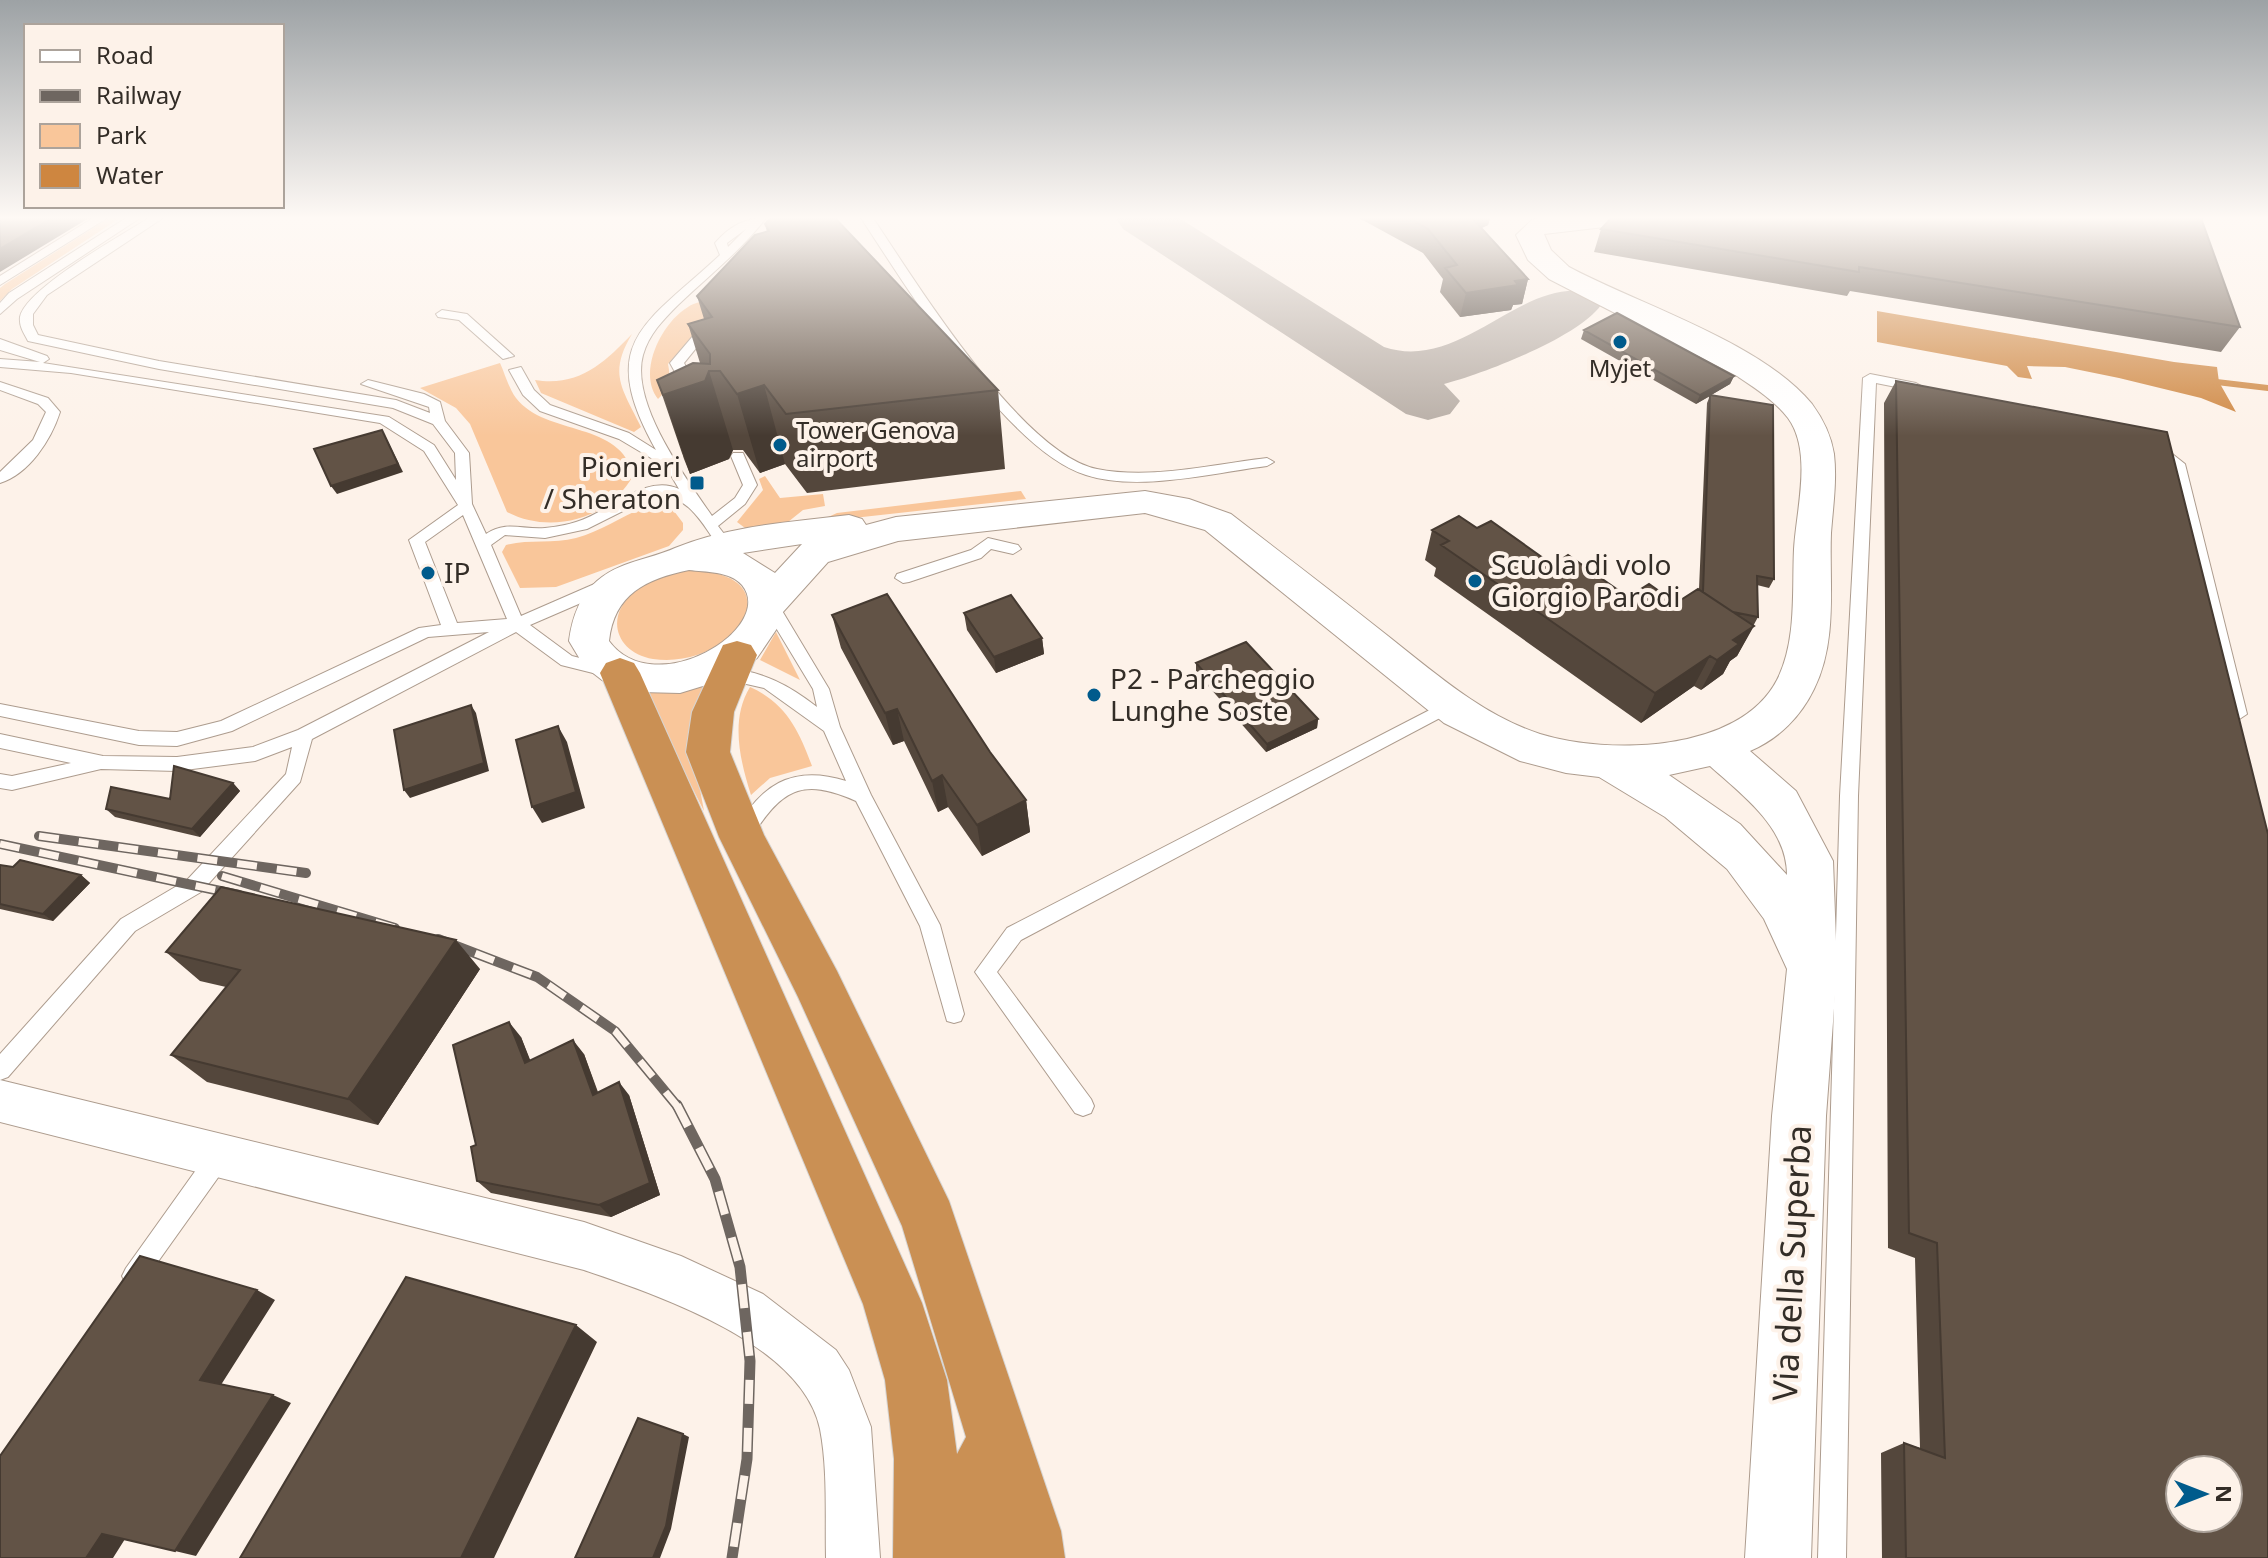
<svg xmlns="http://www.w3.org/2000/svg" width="2268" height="1558" viewBox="0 0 2268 1558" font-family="'Noto Sans',sans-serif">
  <rect width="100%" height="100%" fill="#fdf2e9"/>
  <!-- green -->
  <path fill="#f9c69a" d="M109,218H120L12,289L0,301V288L5,284Z
    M770,248L668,364C671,378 669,389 658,399C637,373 661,323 688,307C695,302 704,302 711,297C732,283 751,264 770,248Z
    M632,334C608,374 622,388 641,427L634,432L541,393L535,380C579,387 604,363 632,334Z
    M500,363C505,374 509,389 516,398C546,437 622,420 633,476C609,519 551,535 507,512L470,424L456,408L420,388Z
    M765,476L780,498L823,494L825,506L803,510L783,526L745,528L737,522L763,490L759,479Z
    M1021,491L1026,499L817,522L837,513Z
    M659,503H668L683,523V530L669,546L556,587L520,588L502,552L506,545C528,539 553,544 576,538C606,530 629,510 659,503Z
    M690,570C800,574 732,671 653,659C617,653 604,618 633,593C649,579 669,574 690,570Z
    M776,632L800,680L760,660Z
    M709,682L695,762L704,811L644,692Z
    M750,687C786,703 799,731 812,766L770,778L751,795C740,760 730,720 750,687Z"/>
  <!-- water -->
  <path fill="#ce8640" d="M1877,311L2174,362L2217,367L2219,382L2236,412L2201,398L2119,378L2065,367L2027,366L2032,379L2018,377L2007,366L1877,342Z"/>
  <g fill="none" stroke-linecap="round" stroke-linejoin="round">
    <!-- stream -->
    <path stroke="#ce8640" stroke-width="6" d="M2208,381L2268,388"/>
    <!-- taxiway -->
    <path fill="#b6aca4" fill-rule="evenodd" d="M1116,218H1179L1384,347C1462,373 1521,275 1592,293L1601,305C1579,337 1483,374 1444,384L1460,401L1450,414L1428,420L1406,414L1123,229Z"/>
    <!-- service casing -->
    <g stroke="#ad9c8e" stroke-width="2">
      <path id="service" d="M93,218H107L0,285V276Z
        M126,218H140L17,299L0,314V303L9,293Z
        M149,218H163L47,295L33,314V325L38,335L159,361L396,400L430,413L429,407L361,384L368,380L424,394L440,402L445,421L469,453L472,504L486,534C506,520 523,530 545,528C555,527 567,525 576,522C608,513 645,473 679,489L666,467L619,439L540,411L523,395L509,370L521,367L534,390L550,405L629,433L656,450C595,341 645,325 720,255L715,243C729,227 744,218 766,218C741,251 708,276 678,305C663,320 649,334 643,355C630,403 685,477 712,516L735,498L743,485L731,456L733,453H743L757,485L745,504L718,526L738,552L730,557L725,556C706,531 691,493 655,495L587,529L545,538L505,535L491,545L521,616L599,582H611L613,586L611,590L530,625L572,656L611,666L613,670L611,674L605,676L561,665L516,632L312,739L300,782L201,892L135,931L8,1077L0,1080V1054L121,919L187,880L286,774L292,747L255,761L177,771L101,769L12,790L0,788V774L12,776L71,763L0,748V734L103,756L177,757L253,747L298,730L489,632L428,637L232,731L177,746L139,745L0,716V704L139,731L177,732L221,721L419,628L441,625L409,540L458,505L424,451L380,423L71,373L0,367V359L40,362L0,350V339L47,356L49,359L43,363L389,417L434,445L456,480L455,453L433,424L393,408L159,369L28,341C24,333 19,327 20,317C25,289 122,235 149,218ZM746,229L728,247L727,243ZM463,515L507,619L457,623L425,542Z
        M861,218H873C916,282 1021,453 1097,469C1152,480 1213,464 1267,458L1274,462L1267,466C1213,473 1138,492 1086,475C1006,450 908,289 861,218Z
        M442,310L467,314L514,356L503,359L459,320L438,317L436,314Z
        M708,322L714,326L684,363L698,389L696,392H686L670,363L704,323Z
        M1870,374L1916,383L1923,387L1916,391L1876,383L1858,796L1846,1558H1818L1840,796L1863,378Z
        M0,382L48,398L60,412C51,440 29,474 0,483V472L33,440L46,412L38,404L0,390Z
        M2156,441L2185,464L2247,714L2238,720L2229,714L2171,466L2149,445Z
        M988,538L1018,545L1021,549L1013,554L991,549L981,558L909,582L903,583L895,578L897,574L971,550Z
        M769,598L775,599L829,689L840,727L871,795L940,925L964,1014L961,1021L954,1023L947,1021L920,926L856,801C800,776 781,791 750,839H736L734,834C759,785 792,764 846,781L824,731L764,688L720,678L718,674L726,668C762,671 789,685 817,707L813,689L761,603Z
        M1449,700L1455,702L1458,706L1455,710L1021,940L997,972L1091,1099L1094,1106L1091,1113L1083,1116L1075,1113L975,972L1007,928Z
        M219,1146L227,1149L230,1157L227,1165L142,1284L134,1288L126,1284L122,1276L126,1268L211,1149Z"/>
    </g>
    <!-- minor casing -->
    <g stroke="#ad9c8e" stroke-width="2">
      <path id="minor" d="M0,1080L584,1222L681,1256L763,1294L836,1350L849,1370L871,1427L880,1558H826C825,1516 828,1470 820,1429C802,1343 657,1295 584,1270L0,1122Z"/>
    </g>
    <!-- tertiary casing -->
    <g stroke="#ad9c8e" stroke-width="2">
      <path id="tertiary" d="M1540,218H1627L1623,224L1613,226L1544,234L1551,250L1569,267C1640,305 1761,342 1812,404C1823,419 1831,435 1834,454C1837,480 1833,507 1831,533C1829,584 1838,641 1814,689C1801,716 1779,739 1750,751L1796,791L1833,861L1837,968L1826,1116L1811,1558H1745L1772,1116L1787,969L1764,919L1727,869L1665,817L1599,777L1566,773L1520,761L1444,723L1205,530L1145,513L898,541L828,562L783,612L780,624L757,658L729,678L680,693L641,692L602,680L584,666L569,641C572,618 579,597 597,581C620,561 648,560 675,548C729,526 790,522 849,515L862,519L866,525L896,517L1145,491L1189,499L1231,514C1283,554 1336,595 1388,636C1435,673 1482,715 1540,734C1608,755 1739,753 1777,680C1797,641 1792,591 1794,549C1796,511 1813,452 1788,418C1775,401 1755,388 1737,376L1549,279L1528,260L1516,235L1532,220ZM802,544L775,573L743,553ZM689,570C705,572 730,571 742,585C777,628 655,703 609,641C614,594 646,579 689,570ZM1710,766C1742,795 1787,827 1787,875L1740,824L1669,775Z"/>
    </g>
    <!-- trunk casing -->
    <g stroke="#d6d5d4" stroke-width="2">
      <path id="trunk" d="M737,641L751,645L757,655L734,712L730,752L764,835L837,971L949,1201L1061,1531L1065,1558H893L894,1459L885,1380L863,1304L600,673L606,663L620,658L634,663L640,673L922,1303L947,1380L957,1454L966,1437L902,1226L798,997L719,837L686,752L692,712L723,645Z"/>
    </g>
    <!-- service -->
    <use href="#service" fill="#fff" fill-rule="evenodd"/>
    <!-- minor -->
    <use href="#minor" fill="#fff" fill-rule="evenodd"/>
    <!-- tertiary -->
    <use href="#tertiary" fill="#fff" fill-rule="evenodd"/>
    <!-- trunk -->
    <use href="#trunk" fill="#ca9054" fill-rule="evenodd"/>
    <!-- rail-far1 casing -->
    <g stroke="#6e6660" stroke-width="10">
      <path id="rail-far1" d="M39,836L306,873
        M0,844L239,895
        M222,876L395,928
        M438,939L537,977L615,1031L678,1107"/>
    </g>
    <!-- rail casing -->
    <g stroke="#6e6660" stroke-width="11">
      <path id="rail" d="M677,1105L715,1179L740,1267L750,1361L747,1459L732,1558"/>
    </g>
    <!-- rail-far1 -->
    <use href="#rail-far1" stroke="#fdf2e9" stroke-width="7" stroke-dasharray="20" stroke-linecap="butt"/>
    <!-- rail -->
    <use href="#rail" stroke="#fdf2e9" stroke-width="8" stroke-dasharray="24" stroke-linecap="butt"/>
  </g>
  <!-- wall -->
  <path fill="#54473c" d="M1359,218H1490L1488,225L1482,228L1528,279L1522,304L1513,305L1511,310L1460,317L1440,292L1443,279L1423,253Z
    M1611,218L2240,327L2221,352L1850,291L1847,296L1594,252L1601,229Z
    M765,224L998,390L1005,469L807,493L785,464L760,473L743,450H733L729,459L690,474L684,459L657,380L700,363L688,324L704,319L697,296L767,232Z
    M1584,330L1734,376L1730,384L1711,395L1774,579L1769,588L1757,585L1758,617L1737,656L1730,661L1723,674L1701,690L1694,686L1641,723L1434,576L1436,568L1425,560L1432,530L1477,528L1553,565L1628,597L1676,603L1699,589L1707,403L1710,396L1696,404L1581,339Z
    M1896,381L2268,1558H1882L1881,1453L1904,1443L1920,1448L1915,1258L1888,1248L1884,403Z
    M964,613L1042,638L1044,654L996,673L967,630Z
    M832,615L990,752L1026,800L1030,832L982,856L948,807L938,812L904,741L893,745L841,648Z
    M1196,663L1318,719L1317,728L1266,752L1196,672Z
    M233,783L240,791L200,837L115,817L106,809L170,799Z
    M0,865L13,867L81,875L90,883L53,921L0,909Z
    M166,952L480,969L378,1125L207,1082L171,1055L226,987L200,981Z
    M521,1037L530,1061L584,1054L598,1092L629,1095L660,1195L611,1217L491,1193L477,1181L476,1145Z"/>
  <!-- shaded-wall -->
  <path fill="#453a31" d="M52,218H89L0,272V249Z
    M1466,218H1490L1488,225L1462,236Z
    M1528,279L1522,304L1513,305L1511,310L1460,317L1466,293Z
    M709,371L733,450L729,459L690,474L663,395Z
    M1734,376L1730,384L1696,404L1700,395Z
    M764,385L785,464L760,473L737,394Z
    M382,430L403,472L337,494L331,486Z
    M1754,626L1737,656L1730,661L1723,674L1701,690L1717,660L1733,640Z
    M1042,638L1044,654L996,673L994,657Z
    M1710,656L1694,686L1641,723L1655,693Z
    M471,705L476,713L489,771L410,798L404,790Z
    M897,709L904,741L893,745L885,713Z
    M1318,719L1317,728L1266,752L1267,744Z
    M558,726L567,742L585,808L542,823L532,807Z
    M942,775L948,807L938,812L932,781Z
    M233,783L240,791L200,837L192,829Z
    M1026,800L1030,832L982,856L977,825Z
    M81,875L90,883L53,921L43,914Z
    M456,940L480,969L378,1125L348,1099Z
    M509,1022L521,1037L537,1077L525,1063Z
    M573,1040L584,1054L603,1108L593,1095Z
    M619,1082L629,1095L660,1195L611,1217L599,1205Z
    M257,1290L275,1300L219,1388L200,1380Z
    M576,1325L597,1342L494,1558H461Z
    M273,1395L291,1403L196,1556L175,1551Z
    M683,1434L689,1437L671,1529L660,1558H653Z
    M102,1534L125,1539L113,1558H86Z"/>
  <!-- building -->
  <path fill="#625346" stroke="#453a31" stroke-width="2" fill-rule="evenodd" d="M0,218H52L0,249Z
    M771,218H835L998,390L786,414L764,385L737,394L720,371H709L705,381L663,395L657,380L693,363L710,364V354L688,324L712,317L697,296L755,235L769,231L765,224Z
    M1408,218H1472L1528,279L1515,281L1518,285L1466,293L1445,268L1457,265L1428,229Z
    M1611,218H2201L2240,327L1859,267V272L1601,229Z
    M1617,313L1734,376L1700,395L1584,330Z
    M1896,381L2167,432L2268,834V1558H1906L1904,1443L1945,1458L1937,1243L1909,1233ZM2180,1470H2228V1518H2180Z
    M1710,395L1773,405L1774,579L1757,576L1758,617L1733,612L1703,592Z
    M382,430L398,464L331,486L314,449Z
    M1459,516L1477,528L1491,521L1553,565L1568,555L1628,597L1649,584L1676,603L1698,589L1754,626L1733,640L1739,644L1717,660L1710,656L1655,693L1441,545L1449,541L1432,530Z
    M887,594L990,752L1026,800L977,825L942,775L932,781L897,709L885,713L832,615Z
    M1011,595L1042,638L994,657L964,613Z
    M1246,642L1318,719L1267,744L1196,663Z
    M471,705L484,763L404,790L394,730Z
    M558,726L576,792L532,807L516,740Z
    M174,766L233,783L192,829L106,809L111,787L170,799Z
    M20,860L81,875L43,914L0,904V865L13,867Z
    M221,887L456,940L348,1099L171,1055L240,970L166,952Z
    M509,1022L525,1063L573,1040L593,1095L619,1082L650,1183L599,1205L477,1181L471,1147L476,1145L453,1045Z
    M140,1256L257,1290L200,1380L273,1395L175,1551L102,1534L86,1558H0V1456Z
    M406,1277L576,1325L461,1558H240Z
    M638,1418L683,1434L666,1526L653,1558H575Z"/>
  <!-- sky -->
  <linearGradient id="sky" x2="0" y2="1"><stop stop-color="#9da2a5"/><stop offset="0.5" stop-color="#fef9f5"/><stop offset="1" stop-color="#fef9f5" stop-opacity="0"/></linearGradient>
  <rect width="2268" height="436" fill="url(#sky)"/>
  <!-- markers -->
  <g fill="#005b8c" stroke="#fdf2e9" stroke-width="3">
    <circle cx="1620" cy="342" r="8"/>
    <circle cx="780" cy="445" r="8"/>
    <rect x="689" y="475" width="16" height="16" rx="4"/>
    <circle cx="428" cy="573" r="8"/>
    <circle cx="1475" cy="581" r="8"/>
    <circle cx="1094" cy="695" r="8"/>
  </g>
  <g text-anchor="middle" stroke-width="8" stroke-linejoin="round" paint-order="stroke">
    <!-- far-poi labels -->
    <g font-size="24" fill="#332d27" stroke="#fdf2e9">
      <text x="1620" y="377">Myjet</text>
      <text x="796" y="439" text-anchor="start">Tower Genova<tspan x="796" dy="28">airport</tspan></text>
    </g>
    <!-- poi labels -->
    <g font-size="28" fill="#332d27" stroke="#fdf2e9" text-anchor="start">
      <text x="681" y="477" text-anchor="end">Pionieri<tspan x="681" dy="32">/ Sheraton</tspan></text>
      <text x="1491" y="575">Scuola di volo<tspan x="1491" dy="32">Giorgio Parodi</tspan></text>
      <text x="444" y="583">IP</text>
      <text x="1110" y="689">P2 - Parcheggio<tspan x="1110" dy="32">Lunghe Soste</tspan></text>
    </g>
    <!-- near-street labels -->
    <g font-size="34" fill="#332d27" stroke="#fdf2e9">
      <text transform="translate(1792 1263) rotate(-87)" y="12">Via della Superba</text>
    </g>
  </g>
  <!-- legend -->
  <rect x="24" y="24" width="260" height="184" fill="#fdf2e9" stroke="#aca39b" stroke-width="2"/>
  <rect x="40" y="50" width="40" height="12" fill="#ffffff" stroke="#aca39b" stroke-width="2"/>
  <text x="96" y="64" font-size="24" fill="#332d27">Road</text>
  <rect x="40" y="90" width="40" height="12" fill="#6e6660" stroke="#aca39b" stroke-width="2"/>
  <text x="96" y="104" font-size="24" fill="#332d27">Railway</text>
  <rect x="40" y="124" width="40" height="24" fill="#f9c69a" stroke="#aca39b" stroke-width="2"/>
  <text x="96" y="144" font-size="24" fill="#332d27">Park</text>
  <rect x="40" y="164" width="40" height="24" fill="#ce8640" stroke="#aca39b" stroke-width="2"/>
  <text x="96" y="184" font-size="24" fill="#332d27">Water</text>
  <!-- north arrow -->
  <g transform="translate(2204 1494) rotate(90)"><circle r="38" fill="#fdf2e9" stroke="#aca39b" stroke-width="2"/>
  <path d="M0-6L14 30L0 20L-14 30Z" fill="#005b8c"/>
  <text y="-12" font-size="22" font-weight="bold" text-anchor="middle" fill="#332d27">N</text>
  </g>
</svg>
